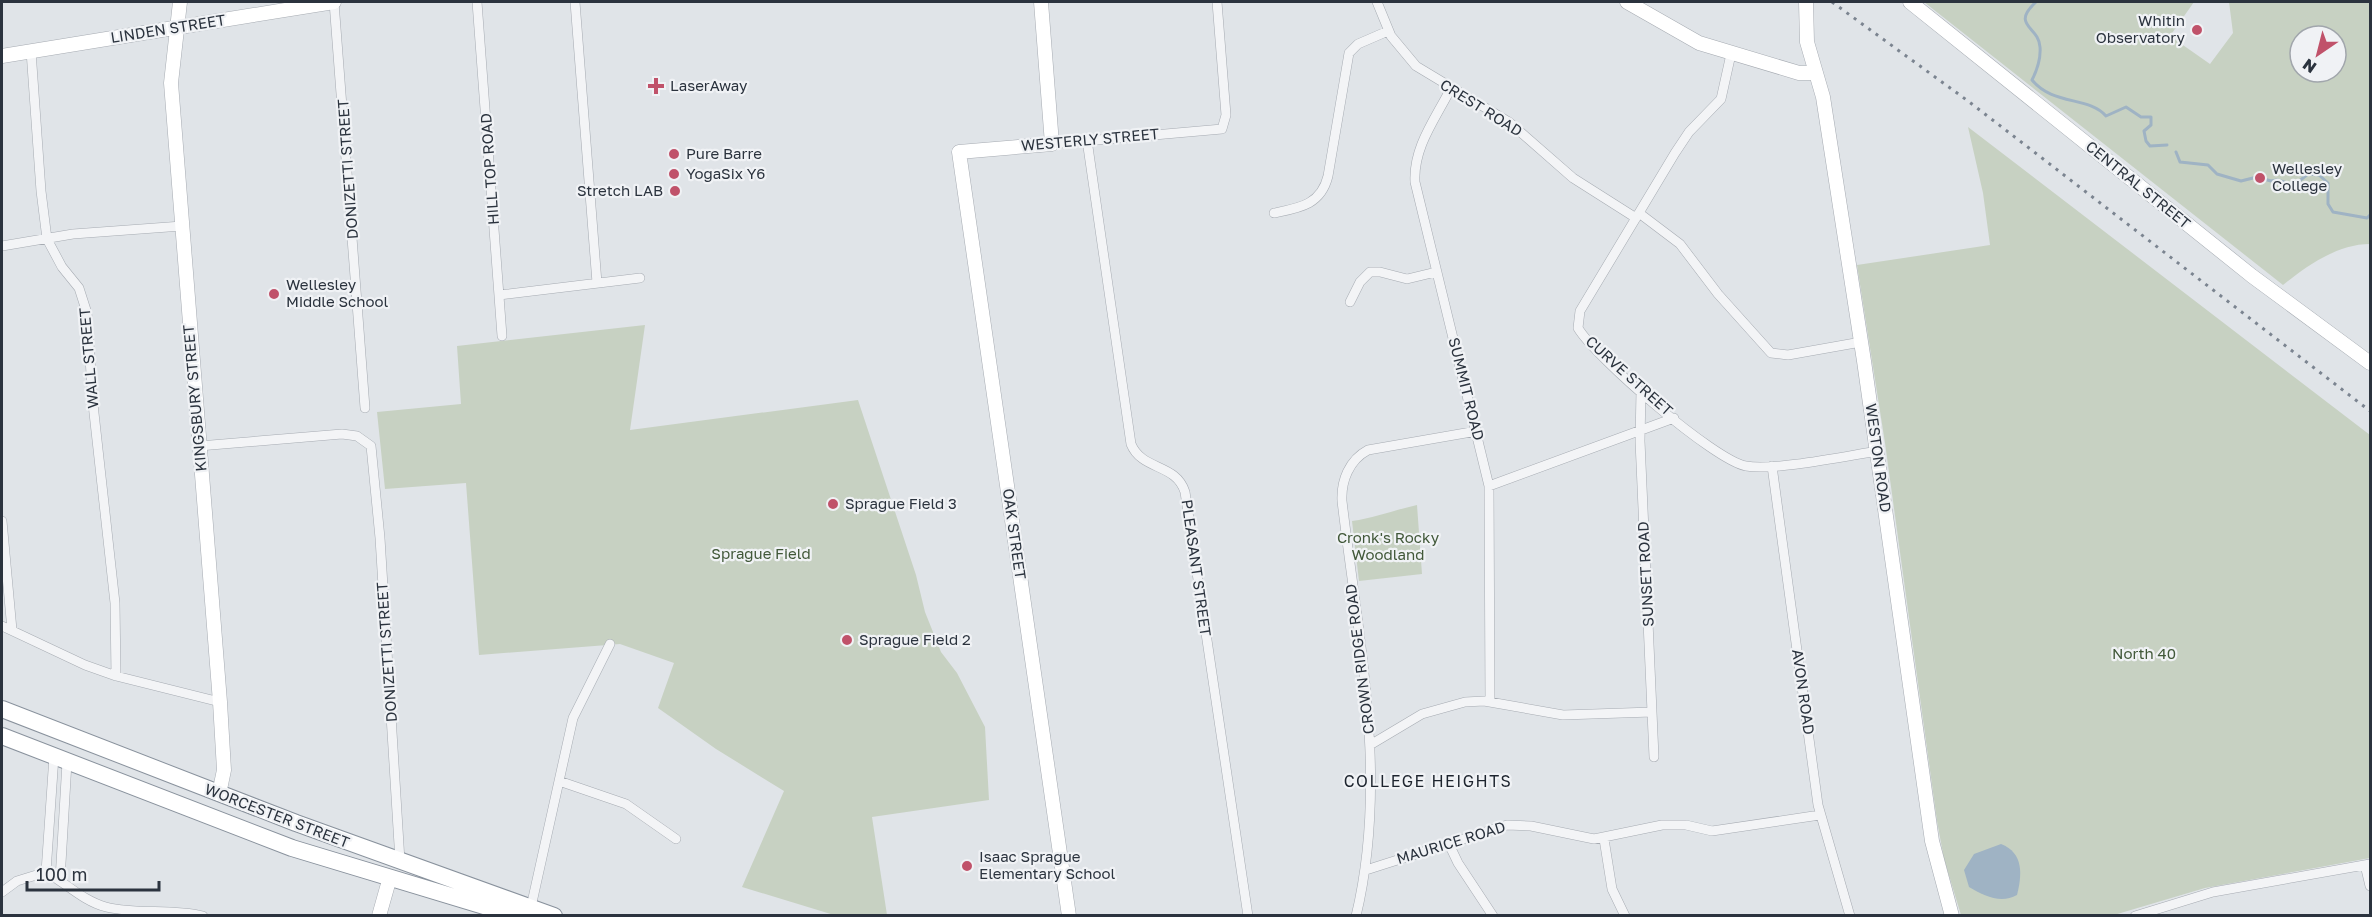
<svg xmlns="http://www.w3.org/2000/svg" width="2372" height="917" viewBox="0 0 2372 917" font-family="'Golos Text',sans-serif">
  <rect width="100%" height="100%" fill="#e0e4e8"/>
  <!-- green -->
  <path fill="#c7d1c2" fill-rule="evenodd" d="M1924,2H2194L2170,36L2210,64L2233,33L2229,2H2370V244C2338,244 2308,265 2283,285ZM2300,36H2336V72H2300Z
    M1968,127L2370,435V858L2205,888L2114,915H1961L1944,859L1937,821L1885,443L1857,265L1990,245L1983,193Z
    M645,325L630,430L858,400L916,575L925,612L941,652L957,673L985,727L989,800L872,817L887,915H834L742,887L784,791L716,749L658,708L674,663L620,644L479,655L466,483L385,489L377,412L461,404L457,346Z
    M1417,505L1422,574L1359,581L1352,521C1375,518 1394,510 1417,505Z"/>
  <!-- water -->
  <path fill="#9fb3c4" d="M2001,844C2024,853 2022,875 2017,895C2001,904 1984,896 1969,887L1964,870L1974,854Z"/>
  <g fill="none" stroke-linecap="round" stroke-linejoin="round">
    <!-- stream -->
    <path stroke="#9fb3c4" stroke-width="3" d="M2036,2C2010,26 2039,26 2040,47C2041,59 2037,70 2032,80C2053,106 2089,96 2106,116L2126,107L2141,117H2151V125L2144,131L2146,141L2150,146L2167,145
      M2176,152L2180,162L2208,165L2217,174L2241,181L2257,177L2271,181L2277,180C2299,186 2290,188 2308,174L2319,175L2328,183V204L2333,212L2367,218L2370,215"/>
    <!-- street casing -->
    <g stroke="#a6abb2" stroke-width="10">
      <path id="street" d="M334,2L365,408
        M477,2L502,336
        M575,2L597,283
        M1377,2L1391,36L1416,66L1509,122L1573,178L1636,218
        M31,51L41,191L47,239L62,267L79,288L87,313L93,404L115,603L116,676
        M1731,54L1721,99L1689,132L1675,153L1580,311L1578,328C1595,357 1715,461 1746,466C1774,471 1846,456 1878,451
        M1451,88C1436,118 1413,147 1415,182L1489,486L1490,702
        M1087,140L1131,444C1142,471 1176,463 1185,492L1248,916
        M1052,144L1222,129L1226,115L1217,2
        M1274,213C1299,208 1321,205 1328,176L1349,53L1358,44L1388,31
        M1639,213L1680,244L1718,294L1771,353L1788,355L1861,342
        M2,246L73,234L182,226
        M499,295L640,278
        M1350,302L1360,282L1370,272H1380L1407,279L1436,272
        M1641,391L1640,441L1654,757
        M199,446L342,434L357,436L371,446L380,538L400,861
        M1772,466L1818,805L1850,916
        M1489,486L1674,418
        M2,521L12,630
        M2,626L85,665L116,676L220,702
        M1370,745L1422,714L1465,702L1484,701L1563,715L1652,712
        M559,781L626,804L676,839
        M1604,839L1612,889L1625,916
        M1448,842L1458,863L1493,916
        M2365,865L2370,886
        M1366,870L1507,825L1531,826L1594,839L1662,825H1686L1712,831L1820,815
        M46,872L54,756
        M60,880L67,762
        M2,892L17,881L46,872C66,883 83,901 106,907C138,915 171,908 203,916
        M531,907L573,718L610,644
        M1356,916C1389,779 1358,638 1342,501C1341,481 1349,460 1368,450L1477,431
        M2135,916L2213,892L2370,864"/>
    </g>
    <!-- secondary casing -->
    <g stroke="#a6abb2" stroke-width="15">
      <path id="secondary" d="M180,2L171,83L220,702L224,770L219,794
        M1041,2L1052,144L959,152L1069,916
        M1627,2L1699,43L1799,73H1815
        M1806,2L1807,42L1823,97L1864,361L1932,841L1952,916
        M1910,2L2252,276L2370,363
        M2,56L334,2
        M379,916L390,877"/>
    </g>
    <!-- highway casing -->
    <g stroke="#89929d" stroke-width="18">
      <path id="highway" d="M2,709L296,823L554,916
        M2,736L292,848L517,916"/>
    </g>
    <!-- street -->
    <use href="#street" stroke="#f3f4f6" stroke-width="9"/>
    <!-- secondary -->
    <use href="#secondary" stroke="#fff" stroke-width="14"/>
    <!-- highway -->
    <use href="#highway" stroke="#fff" stroke-width="16"/>
    <!-- rail -->
    <path stroke="#7b8490" stroke-width="3" stroke-dasharray="3 6" stroke-linecap="butt" d="M1832,2L1968,101L2370,411"/>
  </g>
  <!-- markers -->
  <g fill="#c0526a" stroke="#f0f2f5" stroke-width="2">
    <circle cx="2197" cy="30" r="6"/>
    <path d="M653 77h6v6h6v6h-6v6h-6v-6h-6v-6h6z"/>
    <circle cx="674" cy="154" r="6"/>
    <circle cx="674" cy="174" r="6"/>
    <circle cx="2260" cy="178" r="6"/>
    <circle cx="675" cy="191" r="6"/>
    <circle cx="274" cy="294" r="6"/>
    <circle cx="833" cy="504" r="6"/>
    <circle cx="847" cy="640" r="6"/>
    <circle cx="967" cy="866" r="6"/>
  </g>
  <g text-anchor="middle" stroke-width="4.5" stroke-linejoin="round" paint-order="stroke">
    <!-- poi labels -->
    <g font-size="15" fill="#2b333e" stroke="#f0f2f5" text-anchor="start">
      <text x="2185" y="26" text-anchor="end">Whitin<tspan x="2185" dy="17">Observatory</tspan></text>
      <text x="670" y="91">LaserAway</text>
      <text x="686" y="159">Pure Barre</text>
      <text x="2272" y="174">Wellesley<tspan x="2272" dy="17">College</tspan></text>
      <text x="686" y="179">YogaSix Y6</text>
      <text x="663" y="196" text-anchor="end">Stretch LAB</text>
      <text x="286" y="290">Wellesley<tspan x="286" dy="17">Middle School</tspan></text>
      <text x="845" y="509">Sprague Field 3</text>
      <text x="859" y="645">Sprague Field 2</text>
      <text x="979" y="862">Isaac Sprague<tspan x="979" dy="17">Elementary School</tspan></text>
    </g>
    <!-- street labels -->
    <g font-size="15" fill="#2b333e" stroke="#f0f2f5">
      <text transform="translate(168 29) rotate(-9)" y="5">LINDEN STREET</text>
      <text transform="translate(1481 108) rotate(32)" y="5">CREST ROAD</text>
      <text transform="translate(1090 140) rotate(-5)" y="5">WESTERLY STREET</text>
      <text transform="translate(348 169) rotate(-94)" y="5">DONIZETTI STREET</text>
      <text transform="translate(490 169) rotate(-94)" y="5">HILL TOP ROAD</text>
      <text transform="translate(2138 185) rotate(39)" y="5">CENTRAL STREET</text>
      <text transform="translate(89 358) rotate(-95)" y="5">WALL STREET</text>
      <text transform="translate(1629 376) rotate(42)" y="5">CURVE STREET</text>
      <text transform="translate(1466 389) rotate(76)" y="5">SUMMIT ROAD</text>
      <text transform="translate(195 398) rotate(-95)" y="5">KINGSBURY STREET</text>
      <text transform="translate(1878 458) rotate(82)" y="5">WESTON ROAD</text>
      <text transform="translate(1014 534) rotate(82)" y="5">OAK STREET</text>
      <text transform="translate(1196 568) rotate(82)" y="5">PLEASANT STREET</text>
      <text transform="translate(1646 574) rotate(-93)" y="5">SUNSET ROAD</text>
      <text transform="translate(387 652) rotate(-94)" y="5">DONIZETTI STREET</text>
      <text transform="translate(1360 659) rotate(-97)" y="5">CROWN RIDGE ROAD</text>
      <text transform="translate(1803 692) rotate(82)" y="5">AVON ROAD</text>
      <text transform="translate(277 816) rotate(21)" y="5">WORCESTER STREET</text>
      <text transform="translate(1451 843) rotate(-17)" y="5">MAURICE ROAD</text>
    </g>
    <!-- park labels -->
    <g font-size="15" fill="#415839" stroke="#f0f2f5">
      <text x="1388" y="543">Cronk's Rocky<tspan x="1388" dy="17">Woodland</tspan></text>
      <text x="761" y="559">Sprague Field</text>
      <text x="2144" y="659">North 40</text>
    </g>
    <!-- neighbourhood labels -->
    <g font-size="16" letter-spacing="1.5" fill="#1d242e" stroke="#f0f2f5">
      <text x="1428" y="787">COLLEGE HEIGHTS</text>
    </g>
  </g>
  <!-- border -->
  <rect width="2372" height="917" fill="none" stroke="#2b333e" stroke-width="6"/>
  <!-- north arrow -->
  <g transform="translate(2318 54) rotate(215)"><circle r="28" fill="#f0f2f5" stroke="#a1a6ac" stroke-width="1.5"/>
  <path d="M0-4.5L10 22L0 15L-10 22Z" fill="#c0526a"/>
  <text y="-9" font-size="16" font-weight="bold" text-anchor="middle" fill="#2b333e">N</text>
  </g>
  <!-- scale -->
  <path d="M27 881v9h132v-9" fill="none" stroke="#2b333e" stroke-width="3"/>
  <text x="36" y="881" font-size="18" fill="#2b333e" stroke="#f0f2f5" stroke-width="4.5" paint-order="stroke">100 m</text>
</svg>
